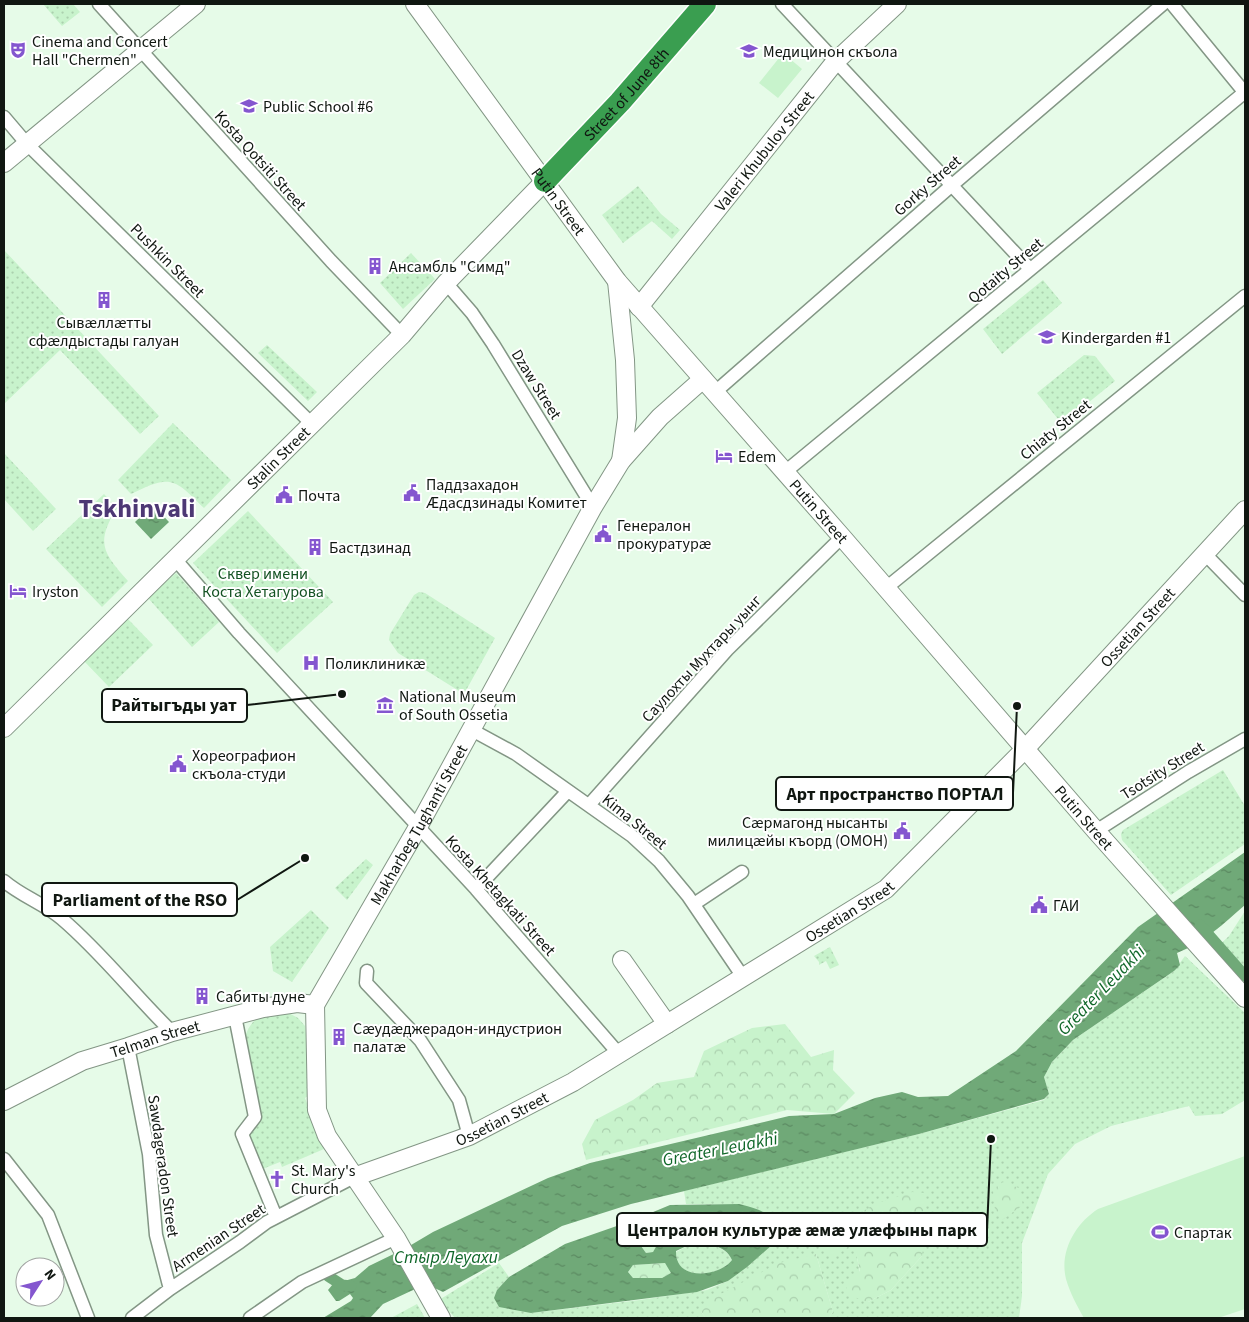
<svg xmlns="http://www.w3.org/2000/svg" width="1249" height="1322" viewBox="0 0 1249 1322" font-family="'Source Sans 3',sans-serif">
  <defs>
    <pattern id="grass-dots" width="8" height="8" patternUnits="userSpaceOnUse" patternTransform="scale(1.25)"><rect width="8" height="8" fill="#c8f3cc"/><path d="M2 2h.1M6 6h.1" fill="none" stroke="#abd0ae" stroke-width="1.8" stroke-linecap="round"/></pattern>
    <pattern id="forest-crowns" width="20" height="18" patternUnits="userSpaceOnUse" patternTransform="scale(1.25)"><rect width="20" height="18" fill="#c8f3cc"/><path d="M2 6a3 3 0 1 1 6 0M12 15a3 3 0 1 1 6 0" fill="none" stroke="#abd0ae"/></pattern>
    <pattern id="water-ripples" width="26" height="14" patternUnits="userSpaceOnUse" patternTransform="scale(1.25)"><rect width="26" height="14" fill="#70a978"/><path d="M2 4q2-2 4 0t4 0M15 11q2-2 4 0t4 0" fill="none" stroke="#5b8961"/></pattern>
  </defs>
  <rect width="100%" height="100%" fill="#e6fbe8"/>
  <!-- grass -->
  <path fill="url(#grass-dots)" fill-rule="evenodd" d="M43,4H73L80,12L62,26Z
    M638,186L661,214L680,230L672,239L652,221L623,243L602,215Z
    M4,250L159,416L140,434L60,350L4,404Z
    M411,253L435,279L403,309L380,283Z
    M1043,280L1062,303L1002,354L983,329Z
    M267,345L317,392L308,401L258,353Z
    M1084,355L1095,356L1115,381L1062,424L1037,393Z
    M173,423L231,480L204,508C174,478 171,474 131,494L118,480Z
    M4,453L56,509L33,531L4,499Z
    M104,494L117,508C95,543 103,553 128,581L102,607L46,549Z
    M248,511L333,602L277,653L193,563Z
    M176,573L219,622L192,647L148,598Z
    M419,592L425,593L495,638L464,694L398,653L389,640L390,634L414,595Z
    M127,618L153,645L109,687L83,660Z
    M1223,770L1245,806V844L1171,895L1122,840L1121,834L1123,830Z
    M366,859L373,865L347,900L335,888Z
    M311,910L329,928L292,982L273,971L270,947Z
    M1245,911V985L1214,950L1229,936Z
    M830,947L839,965L830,969L826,961L819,965V962L814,956Z
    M1185,956L1245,1013V1100L1222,1114L1195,1116L1189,1106L1111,1126L1075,1144L1048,1174L1022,1243V1296L1019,1318H828L833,1312L816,1254L701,1312L706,1318H455L439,1300L499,1263L509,1277L497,1290L531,1313L640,1300L707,1290L728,1281L763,1253L739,1204H686L684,1191L919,1134L1044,1100L1049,1094L1044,1077L1052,1062L1073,1040L1174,971ZM856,1241L922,1256L891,1290L868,1302C862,1282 856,1262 856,1241Z
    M287,1012L298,1018L305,1026L313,1092L305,1098L324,1149L282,1167L280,1162L260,1170L245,1135L254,1125L244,1039C254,1012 262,1016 287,1012Z
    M691,1244C707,1244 724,1244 732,1260C719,1277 675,1282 676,1252Z
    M417,1304L425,1318H391Z"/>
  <!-- forest -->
  <path fill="url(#forest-crowns)" d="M785,1024L811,1057L834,1050L833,1070L855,1093L834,1114L787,1110L586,1160L582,1144L595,1120L633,1100L657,1083L694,1077L704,1051L752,1028Z
    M1003,1182L1019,1188L1023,1205L1002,1220L995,1210L993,1190Z
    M912,1192L926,1193V1220L922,1256L891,1290L868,1302L851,1296L845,1285L860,1271L856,1253V1241L831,1259L823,1247L834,1229L875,1204Z
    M645,1229L652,1232L657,1246L653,1252L646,1253L641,1246L640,1234Z
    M816,1254L833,1312L828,1318H706L701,1312L715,1297L779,1263Z
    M665,1263L672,1273L662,1278H633L628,1272L633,1265Z"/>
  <!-- garden -->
  <path fill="#c8f3cc" d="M783,53L802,69L778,98L759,83Z
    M1245,1156V1309L1218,1318H1084C1077,1306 1070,1293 1066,1279C1059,1251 1076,1223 1098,1209Z"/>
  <!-- water -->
  <path fill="url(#water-ripples)" fill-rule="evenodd" d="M153,505L169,522L151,539L135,522Z
    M1245,852V905C1223,924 1205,942 1177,953L1180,965L1174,971L1073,1040L1052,1062L1044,1077L1049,1094L1044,1099L919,1134L631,1204L562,1226L443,1292L426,1284L383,1304L370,1318H323L351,1301L353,1298L350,1294L339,1301H336L328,1290L333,1284L355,1278L369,1266L406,1248L433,1232L548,1178L590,1163L789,1116L834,1114L875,1098L902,1092L918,1097L948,1096L1016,1051L1138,927Z
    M739,1204C761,1210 771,1211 777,1235L772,1245L747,1267L728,1281L697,1292L531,1313L499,1307L494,1298L497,1290L509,1277L565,1244L634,1220L670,1205ZM681,1218L713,1221L718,1227L717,1232L712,1236L673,1237L668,1230C670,1222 673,1220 681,1218ZM729,1221L738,1224L743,1231L740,1238L733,1243L726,1238L723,1232ZM645,1230L652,1232L657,1245L653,1252L646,1253L641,1246L640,1234ZM691,1244C707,1244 725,1244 732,1260C719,1277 675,1282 676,1251ZM665,1263L671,1273L662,1278H633L628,1272L633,1265Z"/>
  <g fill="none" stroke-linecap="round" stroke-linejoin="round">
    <!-- canal -->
    <path stroke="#70a978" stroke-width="11" d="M1200,925L1245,976
      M328,1276L342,1285L351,1286"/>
    <!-- street casing -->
    <g stroke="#839685" stroke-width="15">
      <path id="street" d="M99,4L331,261L402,335
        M782,4L1030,269
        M1172,4L1245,93
        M4,117L27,144L312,424
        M446,283L472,313L493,344L593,507
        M714,393L951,186L1163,4
        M785,472L1245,92
        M1205,554L1245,595
        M175,559L239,633L476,889L619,1054
        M886,588L1245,296
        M470,729L516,754L632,836L659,861L688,896L743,977
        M589,805L727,650L842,537
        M1096,831L1188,772L1245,739
        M4,881C21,896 45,904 62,919C102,953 134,995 172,1032
        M476,889L568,791
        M694,904L742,872
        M367,971L366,983L420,1040L459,1100L469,1136
        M235,1016L255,1117L242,1134L276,1217
        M128,1047L149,1154L156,1235L170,1289
        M4,1159L48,1215L88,1318
        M132,1318L170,1289L240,1242L267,1222L354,1177
        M250,1318L302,1282L396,1238"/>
    </g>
    <!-- secondary casing -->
    <g stroke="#839685" stroke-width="20">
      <g id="secondary">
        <path id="s1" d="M415,4L617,281L842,537L1096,831L1245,998"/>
        <path d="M4,163L196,4"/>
        <path d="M617,281L625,360L627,418L621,461"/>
        <path id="s2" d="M639,307L835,62L897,4"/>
        <path id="s3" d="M4,728L402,335L446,283L545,181"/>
        <path d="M622,960L667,1024"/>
        <path id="s4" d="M315,1005L418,827L593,507L621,461L660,417L703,379"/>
        <path d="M315,1005L317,1110L327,1136L396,1238L441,1318"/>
        <path id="s5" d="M4,1101L82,1061L128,1047L172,1032L263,1008L297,1003L315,1005"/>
        <path id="s6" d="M354,1177L469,1136L573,1082L886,889L1025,749L1245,510"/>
      </g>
    </g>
    <!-- highway casing -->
    <g stroke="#fff" stroke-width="25">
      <g id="highway">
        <path id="s7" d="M545,181L620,102L705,4"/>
      </g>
    </g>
    <!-- street -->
    <use href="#street" stroke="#fff" stroke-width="12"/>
    <!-- secondary -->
    <use href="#secondary" stroke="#fff" stroke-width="18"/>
    <!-- highway -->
    <use href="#highway" stroke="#3a9e50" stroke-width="22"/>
  </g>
  <!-- icons -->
  <defs>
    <g id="theatre-bare" transform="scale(1.35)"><path d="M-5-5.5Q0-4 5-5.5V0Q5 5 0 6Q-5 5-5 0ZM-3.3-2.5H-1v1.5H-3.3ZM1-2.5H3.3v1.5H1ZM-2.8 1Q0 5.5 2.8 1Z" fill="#8456cf" stroke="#fff" stroke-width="2.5" paint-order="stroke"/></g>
    <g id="university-bare" transform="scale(1.35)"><path d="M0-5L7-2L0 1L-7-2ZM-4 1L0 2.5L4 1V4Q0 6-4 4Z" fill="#8456cf" stroke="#fff" stroke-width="2.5" paint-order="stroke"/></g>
    <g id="school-bare" transform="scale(1.35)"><path d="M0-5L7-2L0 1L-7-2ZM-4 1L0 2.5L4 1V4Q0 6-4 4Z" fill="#8456cf" stroke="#fff" stroke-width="2.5" paint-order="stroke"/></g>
    <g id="building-bare" transform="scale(1.35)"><path d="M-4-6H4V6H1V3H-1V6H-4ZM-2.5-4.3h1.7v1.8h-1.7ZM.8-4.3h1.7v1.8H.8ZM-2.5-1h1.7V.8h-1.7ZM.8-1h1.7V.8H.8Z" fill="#8456cf" stroke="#fff" stroke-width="2.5" paint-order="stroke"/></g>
    <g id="hotel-bare" transform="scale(1.35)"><path d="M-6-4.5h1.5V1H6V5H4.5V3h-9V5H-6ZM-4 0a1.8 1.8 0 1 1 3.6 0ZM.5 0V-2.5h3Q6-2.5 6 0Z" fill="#8456cf" stroke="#fff" stroke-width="2.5" paint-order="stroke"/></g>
    <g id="civic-bare" transform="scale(1.35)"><path d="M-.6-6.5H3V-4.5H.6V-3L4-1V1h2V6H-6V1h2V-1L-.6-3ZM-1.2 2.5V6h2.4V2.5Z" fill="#8456cf" stroke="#fff" stroke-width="2.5" paint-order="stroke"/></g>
    <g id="hospital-bare" transform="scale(1.35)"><path d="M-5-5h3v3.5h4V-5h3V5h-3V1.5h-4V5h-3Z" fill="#8456cf" stroke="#fff" stroke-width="2.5" paint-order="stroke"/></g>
    <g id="museum-bare" transform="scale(1.35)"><path d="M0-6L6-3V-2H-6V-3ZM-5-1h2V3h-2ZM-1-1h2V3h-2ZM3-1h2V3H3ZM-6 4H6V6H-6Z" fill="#8456cf" stroke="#fff" stroke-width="2.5" paint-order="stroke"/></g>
    <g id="church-bare" transform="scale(1.35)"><path d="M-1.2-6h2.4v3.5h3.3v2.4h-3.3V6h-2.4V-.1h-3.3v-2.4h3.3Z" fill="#8456cf" stroke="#fff" stroke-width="2.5" paint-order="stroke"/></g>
    <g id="stadium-bare" transform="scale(1.35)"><path d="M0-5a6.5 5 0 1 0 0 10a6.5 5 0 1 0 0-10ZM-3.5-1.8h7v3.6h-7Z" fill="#8456cf" stroke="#fff" stroke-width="2.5" paint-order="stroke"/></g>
  </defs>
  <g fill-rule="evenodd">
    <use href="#theatre-bare" x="18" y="50"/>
    <use href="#university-bare" x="749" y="51"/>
    <use href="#school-bare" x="249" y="106"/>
    <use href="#building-bare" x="375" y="266"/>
    <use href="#building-bare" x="104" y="300"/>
    <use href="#school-bare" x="1047" y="337"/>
    <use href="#hotel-bare" x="724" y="456"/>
    <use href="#civic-bare" x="412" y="493"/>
    <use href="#civic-bare" x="284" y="495"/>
    <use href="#civic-bare" x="603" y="534"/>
    <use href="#building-bare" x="315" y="547"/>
    <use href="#hotel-bare" x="18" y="591"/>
    <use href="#hospital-bare" x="311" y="663"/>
    <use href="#museum-bare" x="385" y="705"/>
    <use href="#civic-bare" x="178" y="764"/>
    <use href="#civic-bare" x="902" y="831"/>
    <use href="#civic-bare" x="1039" y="905"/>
    <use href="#building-bare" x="202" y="996"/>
    <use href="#building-bare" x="339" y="1037"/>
    <use href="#church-bare" x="277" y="1179"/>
    <use href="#stadium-bare" x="1160" y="1232"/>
  </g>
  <g text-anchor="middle" stroke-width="4" stroke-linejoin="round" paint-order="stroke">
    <!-- poi labels -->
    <g font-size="16" fill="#101711" stroke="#fff" text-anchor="start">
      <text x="32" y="47">Cinema and Concert<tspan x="32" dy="18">Hall "Chermen"</tspan></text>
      <text x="763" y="57">Медицинон скъола</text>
      <text x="263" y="112">Public School #6</text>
      <text x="389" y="272">Ансамбль "Симд"</text>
      <text x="104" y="328" text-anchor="middle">Сывæллæтты<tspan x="104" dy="18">сфæлдыстады галуан</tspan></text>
      <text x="1061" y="343">Kindergarden #1</text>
      <text x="738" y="462">Edem</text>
      <text x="426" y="490">Паддзахадон<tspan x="426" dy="18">Æдасдзинады Комитет</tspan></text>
      <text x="298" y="501">Почта</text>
      <text x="617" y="531">Генералон<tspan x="617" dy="18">прокуратурæ</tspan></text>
      <text x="329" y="553">Бастдзинад</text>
      <text x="32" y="597">Iryston</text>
      <text x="325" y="669">Поликлиникæ</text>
      <text x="399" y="702">National Museum<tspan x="399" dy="18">of South Ossetia</tspan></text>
      <text x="192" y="761">Хореографион<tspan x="192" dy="18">скъола-студи</tspan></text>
      <text x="888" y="828" text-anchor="end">Сæрмагонд нысанты<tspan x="888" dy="18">милицæйы къорд (ОМОН)</tspan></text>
      <text x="1053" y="911">ГАИ</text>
      <text x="216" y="1002">Сабиты дуне</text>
      <text x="353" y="1034">Сæудæджерадон-индустрион<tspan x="353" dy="18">палатæ</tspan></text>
      <text x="291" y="1176">St. Mary's<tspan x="291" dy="18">Church</tspan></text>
      <text x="1174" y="1238">Спартак</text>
    </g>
    <!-- street labels -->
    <g font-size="16" fill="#101711" stroke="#fff">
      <text dy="6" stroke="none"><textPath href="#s7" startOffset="119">Street of June 8th</textPath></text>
      <text dy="6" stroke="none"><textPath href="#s2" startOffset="200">Valeri Khubulov Street</textPath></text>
      <text transform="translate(261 160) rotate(48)" y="6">Kosta Qotsiti Street</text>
      <text transform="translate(927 185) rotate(-41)" y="6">Gorky Street</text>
      <text dy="6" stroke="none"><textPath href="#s1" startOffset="244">Putin Street</textPath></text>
      <text transform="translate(168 260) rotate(45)" y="6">Pushkin Street</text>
      <text transform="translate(1005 270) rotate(-40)" y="6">Qotaity Street</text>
      <text transform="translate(537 384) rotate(58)" y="6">Dzaw Street</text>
      <text transform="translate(1055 429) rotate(-39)" y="6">Chiaty Street</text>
      <text dy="6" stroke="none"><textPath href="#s3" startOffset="385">Stalin Street</textPath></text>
      <text dy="6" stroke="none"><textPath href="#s1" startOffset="649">Putin Street</textPath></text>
      <text dy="6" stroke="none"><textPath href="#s6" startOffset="970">Ossetian Street</textPath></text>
      <text transform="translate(701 658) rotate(-47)" y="6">Саулохты Мухтары уынг</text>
      <text transform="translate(1162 770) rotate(-32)" y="6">Tsotsity Street</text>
      <text dy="6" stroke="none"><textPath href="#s1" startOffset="1054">Putin Street</textPath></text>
      <text transform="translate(635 821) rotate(39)" y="6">Kima Street</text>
      <text dy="6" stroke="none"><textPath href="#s4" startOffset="208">Makharbeg Tughanti Street</textPath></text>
      <text transform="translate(501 895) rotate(48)" y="6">Kosta Khetagkati Street</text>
      <text dy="6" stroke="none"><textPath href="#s6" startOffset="564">Ossetian Street</textPath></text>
      <text dy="6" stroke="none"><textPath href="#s5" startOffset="164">Telman Street</textPath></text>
      <text dy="6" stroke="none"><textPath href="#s6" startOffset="159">Ossetian Street</textPath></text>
      <text transform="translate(164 1166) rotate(82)" y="6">Sawdageradon Street</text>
      <text transform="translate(218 1237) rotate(-34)" y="6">Armenian Street</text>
    </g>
    <!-- park labels -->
    <g font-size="16" fill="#145223" stroke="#fff">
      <text x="263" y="579">Сквер имени<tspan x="263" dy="18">Коста Хетагурова</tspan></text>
    </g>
    <!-- water labels -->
    <g font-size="18" font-style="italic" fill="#0f6729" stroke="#fff">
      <text transform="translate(1101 990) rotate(-46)" y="6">Greater Leuakhi</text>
      <text transform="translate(720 1149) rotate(-11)" y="6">Greater Leuakhi</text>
      <text x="446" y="1263">Стыр Леуахи</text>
    </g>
    <!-- town labels -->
    <g font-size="26" font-weight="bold" fill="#4d3874" stroke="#fff">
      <text x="137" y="517">Tskhinvali</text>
    </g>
  </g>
  <!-- callouts -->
  <path fill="none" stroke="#101711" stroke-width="2" d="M342 694L247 705M1017 706L1013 793M305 858L237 900M991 1139L987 1230"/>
  <g fill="#101711" stroke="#fff" stroke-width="2">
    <circle cx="342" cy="694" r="5"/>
    <circle cx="1017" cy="706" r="5"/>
    <circle cx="305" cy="858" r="5"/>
    <circle cx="991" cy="1139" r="5"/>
  </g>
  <g fill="#fff" stroke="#101711" stroke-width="2">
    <rect x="102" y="689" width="145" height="33" rx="5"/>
    <rect x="776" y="777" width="237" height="33" rx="5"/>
    <rect x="42" y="883" width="195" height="33" rx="5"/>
    <rect x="617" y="1213" width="370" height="33" rx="5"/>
  </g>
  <g font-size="18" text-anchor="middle" font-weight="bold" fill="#101711">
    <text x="174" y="711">Райтыгъды уат</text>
    <text x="895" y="800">Арт пространство ПОРТАЛ</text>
    <text x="140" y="906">Parliament of the RSO</text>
    <text x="802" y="1236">Централон культурæ æмæ улæфыны парк</text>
  </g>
  <!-- border -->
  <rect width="1249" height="1322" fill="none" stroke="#101711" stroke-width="10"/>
  <!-- north arrow -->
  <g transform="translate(40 1282) rotate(54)"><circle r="24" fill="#ffffff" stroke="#9fa2a0"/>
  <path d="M0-4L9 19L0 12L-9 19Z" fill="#8456cf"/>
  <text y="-8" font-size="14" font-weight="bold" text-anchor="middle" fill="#101711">N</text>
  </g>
</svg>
